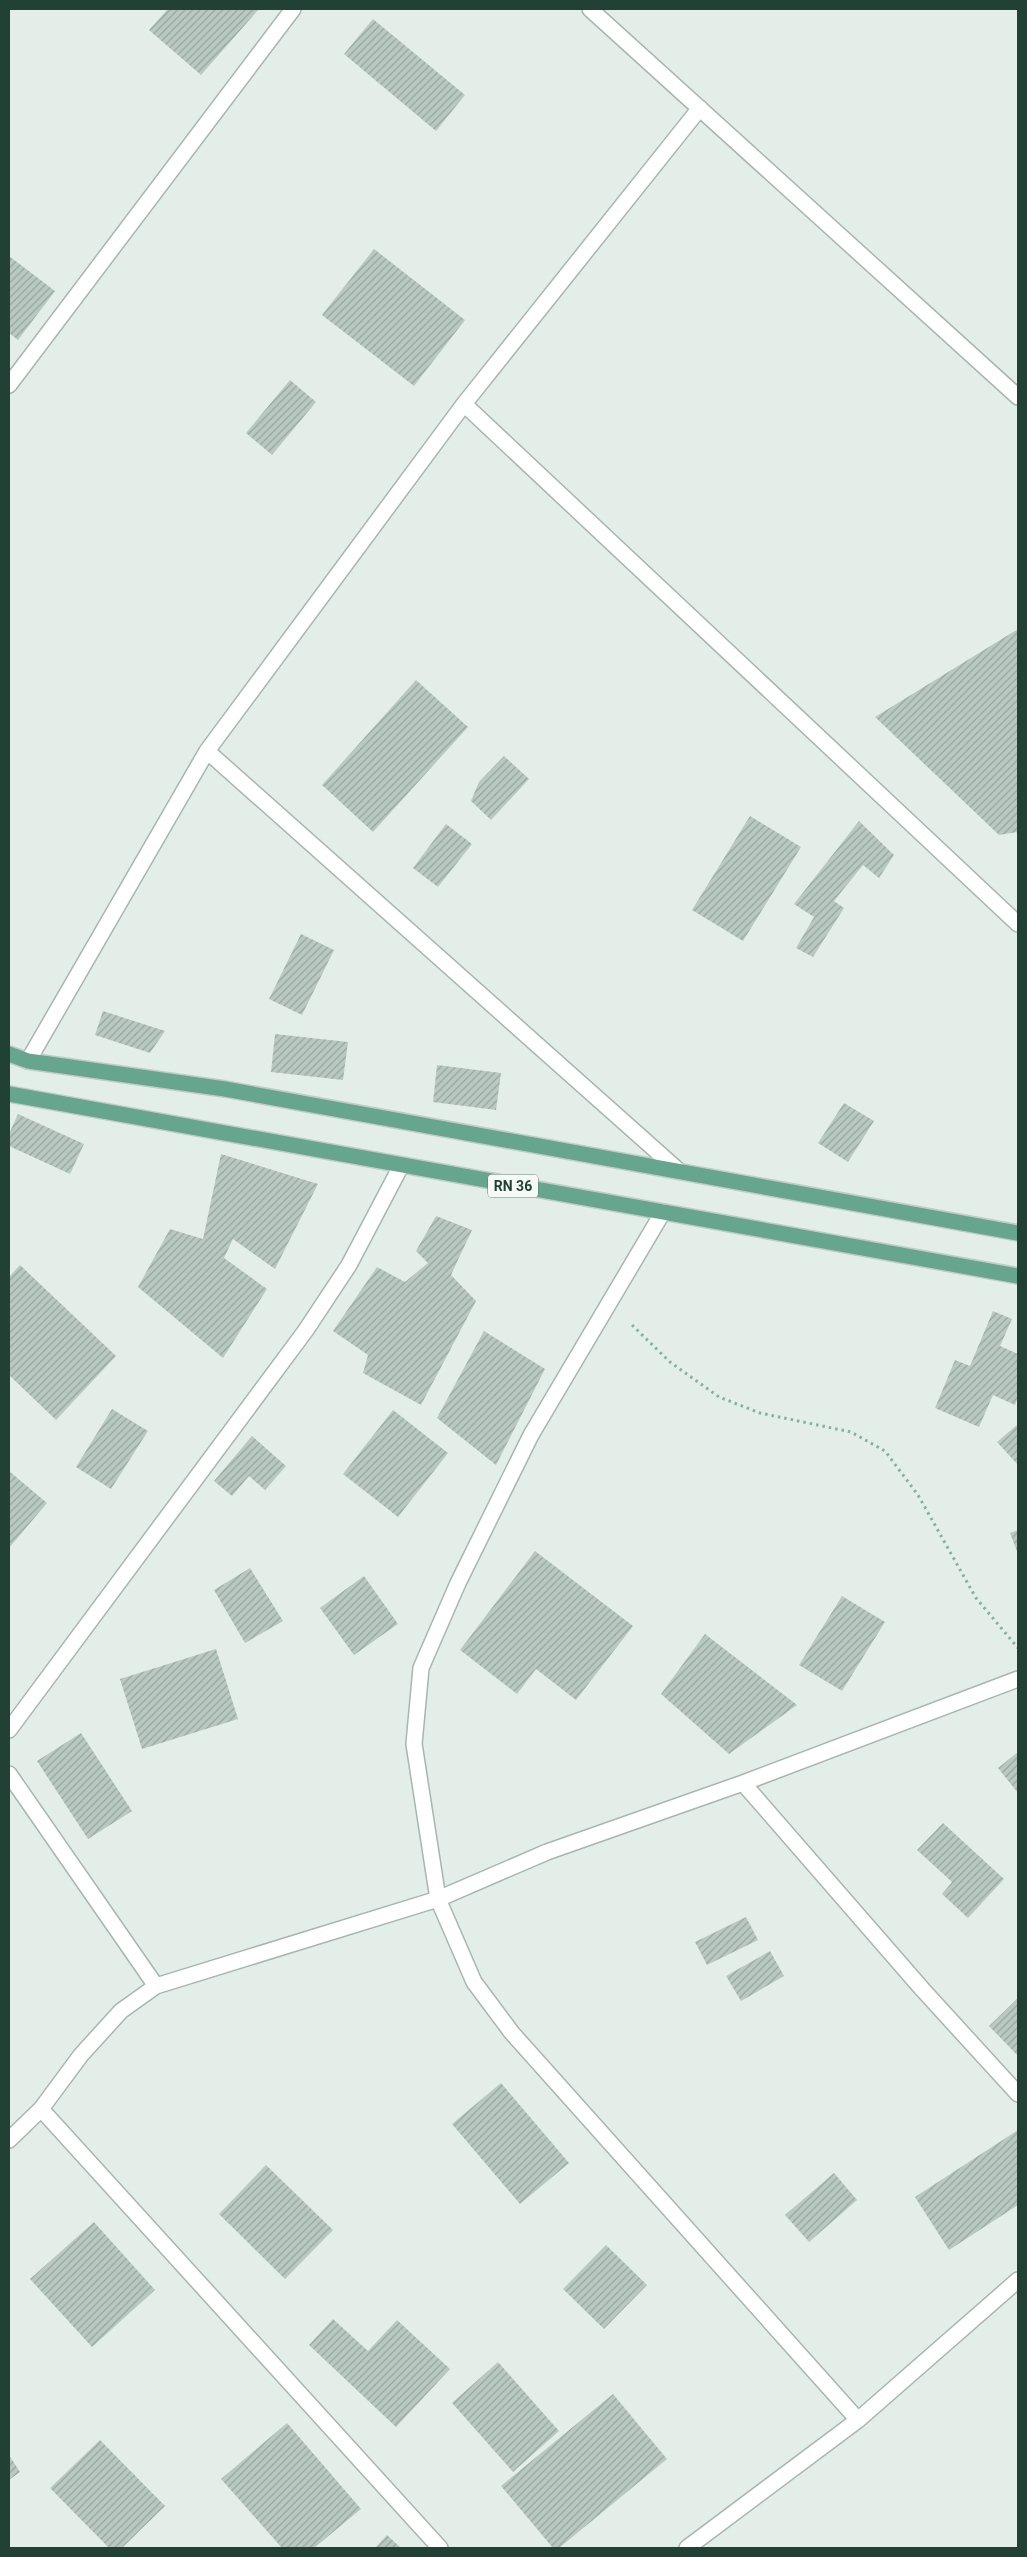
<svg xmlns="http://www.w3.org/2000/svg" width="1027" height="2557" viewBox="0 0 1027 2557" font-family="Roboto,sans-serif">
  <defs>
    <pattern id="building-hatch" width="6" height="6" patternUnits="userSpaceOnUse" patternTransform="scale(1.25)"><rect width="6" height="6" fill="#b9c9c1"/><path d="M-1 1l2-2M0 6l6-6M5 7l2-2" fill="none" stroke="#96a59e"/></pattern>
  </defs>
  <rect width="100%" height="100%" fill="#e4eee8"/>
  <!-- building -->
  <path fill="url(#building-hatch)" d="M168,9H259L201,75L149,30Z
    M373,19L465,95L436,131L344,54Z
    M374,249L465,320L414,386L322,315Z
    M9,256L55,291L18,340L9,333Z
    M290,380L316,402L272,455L246,433Z
    M1018,629V832L999,835L875,717Z
    M416,680L468,727L373,832L322,785Z
    M504,756L529,779L491,820L471,801L479,782Z
    M750,816L801,847L743,941L692,910Z
    M859,821L894,855L879,878L863,865L834,901L844,908L813,957L796,948L814,917L794,904Z
    M446,824L472,844L438,887L413,868Z
    M301,934L334,950L302,1015L269,999Z
    M103,1011L165,1031L150,1053L95,1035Z
    M275,1034L348,1042L343,1080L271,1072Z
    M437,1065L501,1073L496,1110L433,1102Z
    M844,1103L874,1121L848,1162L818,1143Z
    M18,1114L84,1144L70,1174L9,1146V1134Z
    M221,1154L318,1184L275,1269L233,1239L224,1258L267,1289L223,1358L138,1287L170,1229L203,1239Z
    M436,1216L472,1230L451,1275L476,1301L421,1405L363,1373L368,1355L333,1331L377,1267L405,1282L428,1263L416,1251Z
    M20,1265L116,1356L56,1420L9,1375V1277Z
    M993,1311L1012,1319L1000,1346L1018,1354V1397L1015,1405L993,1395L979,1427L935,1408L955,1360L970,1366Z
    M484,1331L545,1369L496,1465L437,1418Z
    M112,1409L148,1431L111,1489L76,1467Z
    M393,1410L448,1453L398,1517L343,1474Z
    M1018,1424V1465L997,1442Z
    M252,1436L286,1466L265,1490L249,1476L232,1496L214,1481Z
    M9,1471L47,1503L9,1548Z
    M1018,1530V1554L1010,1533Z
    M535,1551L633,1626L576,1700L536,1669L517,1694L460,1650Z
    M250,1568L283,1621L245,1643L214,1590Z
    M364,1576L398,1624L354,1655L320,1608Z
    M842,1596L885,1622L842,1691L799,1665Z
    M705,1634L797,1705L729,1754L661,1694Z
    M216,1649L238,1719L142,1749L120,1679Z
    M81,1733L132,1811L88,1839L37,1761Z
    M1018,1752V1793L998,1768Z
    M943,1823L1004,1879L968,1918L942,1894L952,1882L917,1850Z
    M746,1917L758,1940L707,1965L695,1942Z
    M770,1951L784,1976L741,2001L726,1976Z
    M1018,1998V2056L989,2026Z
    M501,2083L569,2163L520,2204L452,2124Z
    M1018,2130V2205L949,2250L915,2197Z
    M266,2165L333,2230L285,2279L219,2214Z
    M834,2173L857,2200L809,2242L785,2215Z
    M94,2222L155,2290L92,2347L30,2279Z
    M606,2245L647,2285L604,2329L563,2289Z
    M333,2319L368,2351L397,2320L450,2369L396,2427L309,2345Z
    M498,2362L559,2431L513,2472L452,2403Z
    M613,2394L667,2459L559,2548H553L501,2486Z
    M287,2423L361,2509L314,2548H282L221,2479Z
    M100,2440L165,2506L122,2548H109L50,2488Z
    M9,2455L20,2472L9,2480Z
    M387,2535L401,2548H375Z"/>
  <g fill="none" stroke-linecap="round" stroke-linejoin="round">
    <!-- street casing -->
    <g stroke="#a6b7af" stroke-width="18">
      <path id="street" d="M590,9L1018,397
        M9,385L293,9
        M464,404L1018,924
        M207,751L679,1171
        M28,1061L207,751L464,404L700,108
        M663,1212L531,1435L458,1583L421,1668L414,1744L438,1899L474,1982L512,2033L858,2420
        M9,1730L306,1330L349,1265L401,1166
        M9,1774L156,1986
        M743,1783L923,1990L1018,2094
        M41,2109L440,2548
        M9,2140L41,2109L81,2055L121,2011L156,1986L438,1899L547,1852L743,1783L1018,1679
        M687,2548L858,2420L1018,2280"/>
    </g>
    <!-- primary casing -->
    <g stroke="#c1cac6" stroke-width="18">
      <path id="primary" d="M9,1054L28,1061L225,1089L1018,1233
        M9,1094L1018,1276"/>
    </g>
    <!-- path -->
    <path stroke="#83b39e" stroke-width="3" stroke-dasharray="2.5 4" stroke-linecap="butt" d="M632,1325L670,1362L719,1397L760,1413L851,1432L885,1451L918,1495L976,1598L1018,1648"/>
    <!-- street -->
    <use href="#street" stroke="#fff" stroke-width="15"/>
    <!-- primary -->
    <use href="#primary" stroke="#66a58e" stroke-width="15"/>
  </g>
  <g text-anchor="middle" stroke-width="4" stroke-linejoin="round" paint-order="stroke">
    <!-- shield labels -->
    <rect fill="#f5faf7" stroke="#61786f" stroke-width="1" x="488" y="1174.5" width="50" height="23" rx="4"/>
    <g font-size="14" font-weight="bold" fill="#224135">
      <text x="513" y="1191">RN 36</text>
    </g>
  </g>
  <!-- border -->
  <rect width="1027" height="2557" fill="none" stroke="#224135" stroke-width="20"/>
</svg>
